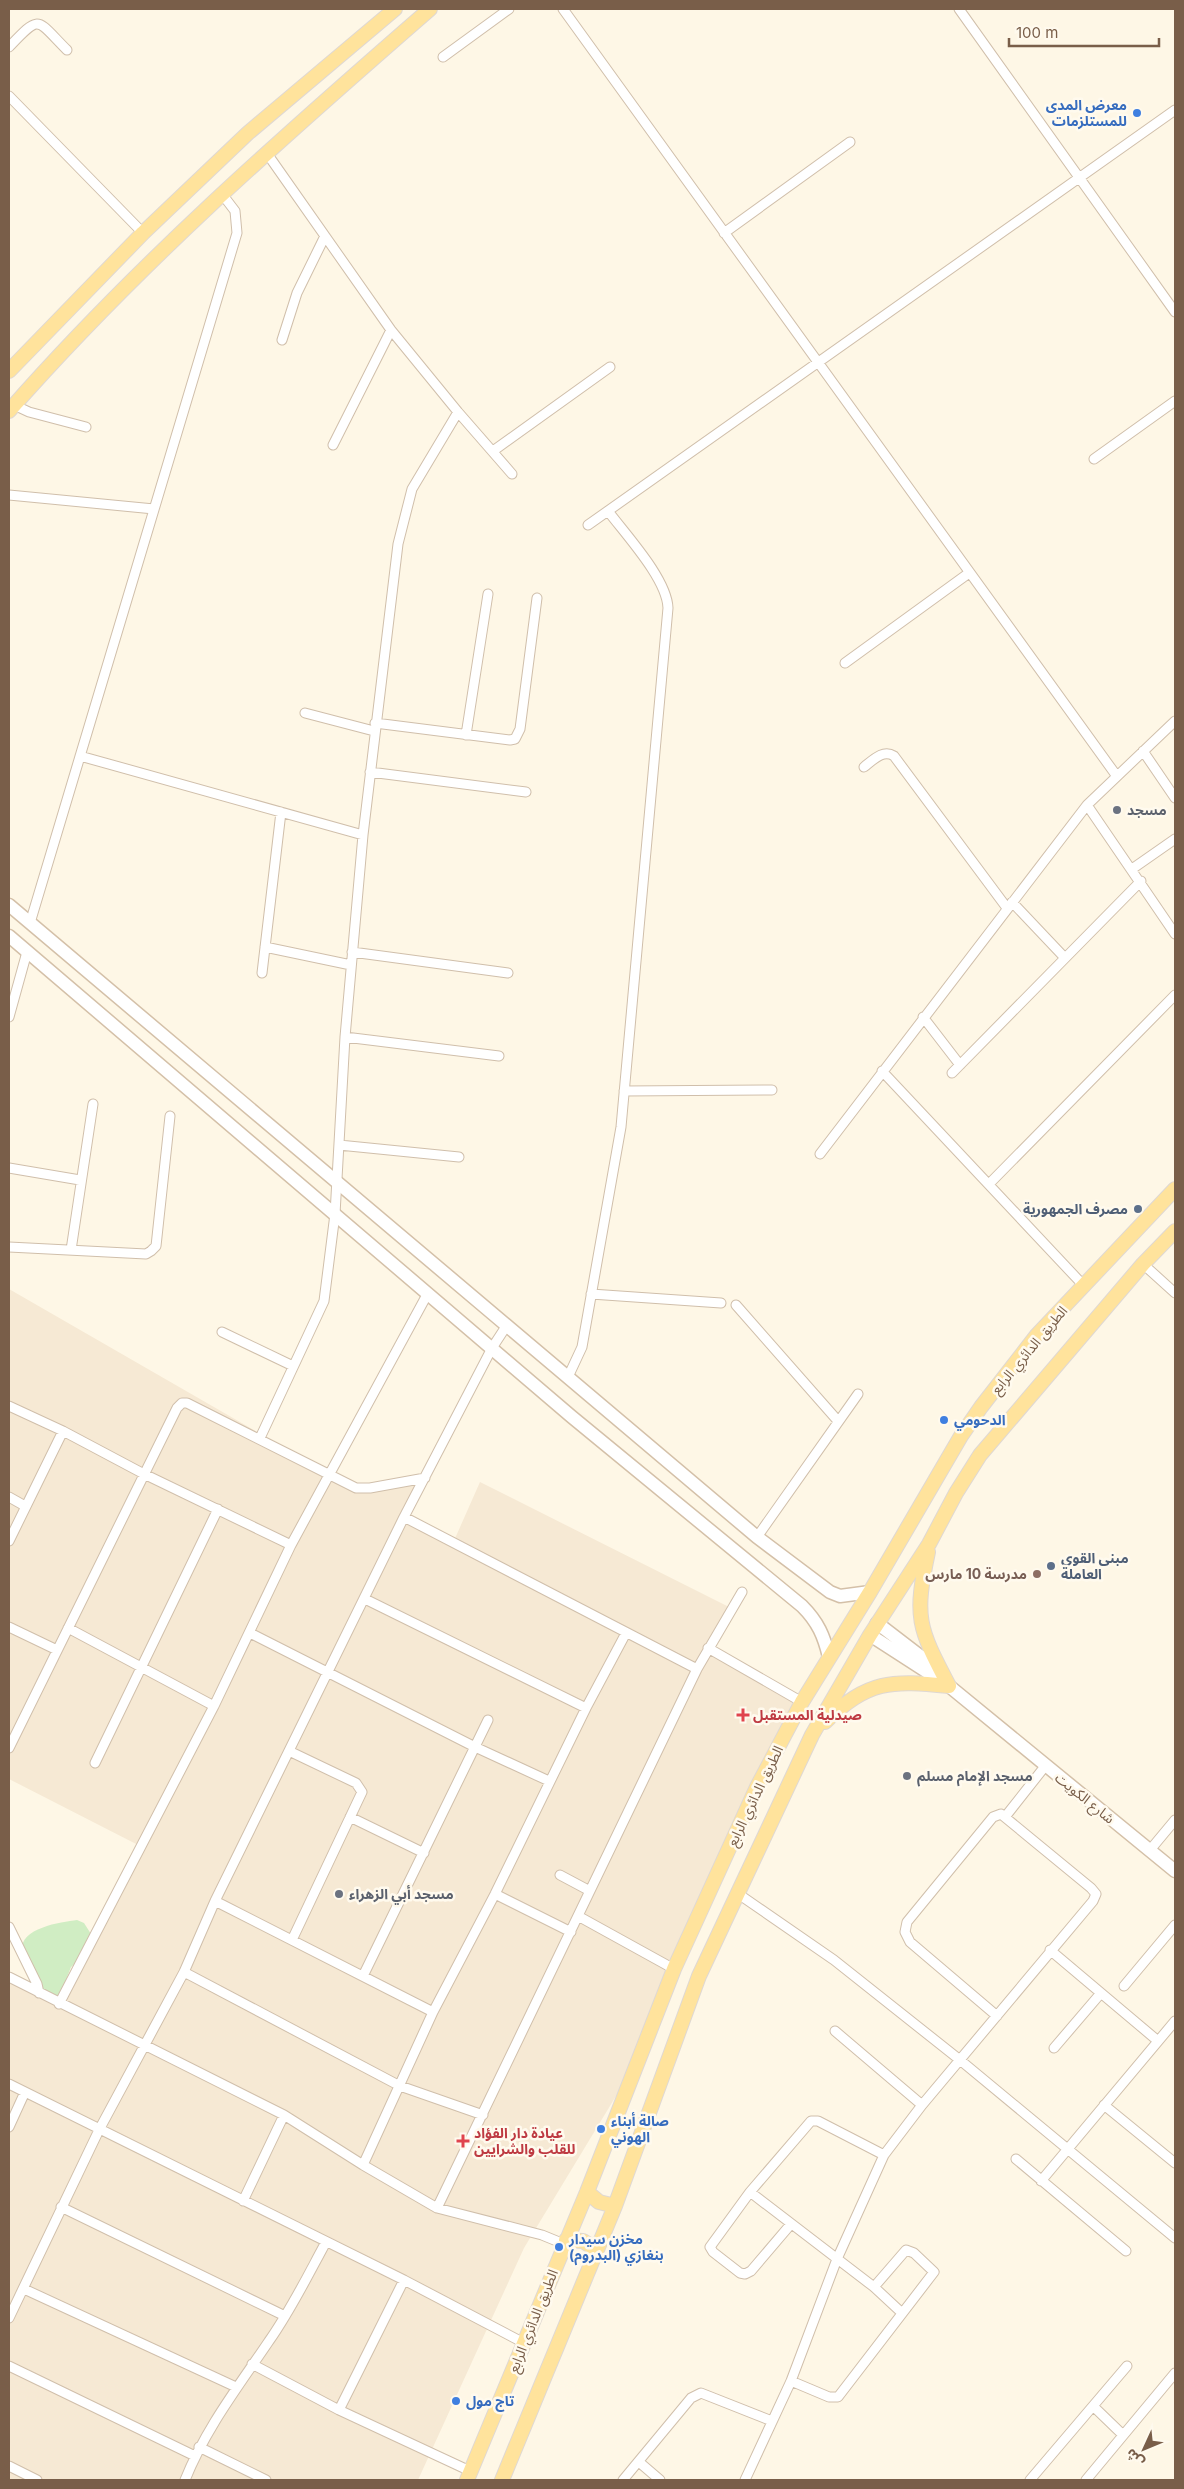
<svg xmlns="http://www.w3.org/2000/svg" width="1184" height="2489" viewBox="0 0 1184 2489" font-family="Inter,'Noto Sans Arabic',sans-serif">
  <rect width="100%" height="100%" fill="#fef7e6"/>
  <!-- residential -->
  <path fill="#f6e9d4" d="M9,1289L356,1489L424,1478L403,1517L453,1543L480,1482L731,1608L708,1648L799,1701L639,2058L524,2248L418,2480H9V1978L59,2004L140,1846L9,1779Z"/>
  <!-- green -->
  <path fill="#d0edc3" d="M77,1920L84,1923L91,1934L84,1956L71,1967L59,1997L39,1990C34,1979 23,1963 22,1951C19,1928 61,1922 77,1920Z"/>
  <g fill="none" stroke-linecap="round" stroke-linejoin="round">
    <!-- street casing -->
    <g stroke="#d0bfab" stroke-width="11">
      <path id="street" d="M563,9L1116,775
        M959,9L1175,312
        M9,47C41,14 35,18 67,50
        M443,57L509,9
        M9,96L143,233
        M266,152L391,330L458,412L512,474
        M724,233L850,142
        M282,340L297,293L325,236
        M14,405L29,412L86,427
        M333,445L391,330
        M493,451L610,367
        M1094,459L1175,401
        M9,495L154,509
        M588,525L1175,110
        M845,663L969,573
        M305,713L374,731
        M375,723L510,740L515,739L520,729L537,598
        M466,735L488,594
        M1143,751L1175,798
        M80,756L363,835
        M864,767C873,760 883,749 894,756L1007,908
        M370,772L526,792
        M1087,805L1175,934
        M1132,869L1175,839
        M1012,902L1065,958
        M30,923L237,233L235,211L222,194
        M265,947L351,965
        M352,952L508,973
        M262,973L281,812
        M9,1017L27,952
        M923,1017L960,1065
        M345,1037L499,1056
        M882,1071L1084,1286
        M952,1073L1141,881
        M624,1091L772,1090
        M339,1145L459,1157
        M820,1154L1087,805L1175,721
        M9,1168L80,1180
        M989,1184L1175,995
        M9,1247L146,1254L151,1251L156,1246L170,1116
        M71,1250L93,1104
        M1143,1264L1175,1293
        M591,1294L721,1303
        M736,1305L838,1421
        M222,1332L293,1366
        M568,1377L582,1347L621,1127L668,608C667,579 626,535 608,511
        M9,1406L63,1431L144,1474L291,1545
        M260,1438L324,1301L335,1214L345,1037L363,835L398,544L412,489L458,412
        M9,1497L25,1506
        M404,1517L697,1669
        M757,1537L858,1394
        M9,1541L63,1431
        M365,1599L586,1708
        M9,1627L57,1650
        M68,1628L214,1706
        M250,1633L475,1747L549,1781
        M708,1648L802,1702
        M9,1748L177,1408L182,1403H187L356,1488H370L425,1478
        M289,1751L356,1783L362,1792L292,1940
        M95,1763L218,1509
        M350,1817L424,1853
        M1005,1817L1046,1765
        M1150,1850L1175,1820
        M560,1875L590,1891
        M737,1893L834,1960L960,2060L1175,2238
        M495,1894L571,1932
        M215,1901L433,2012
        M578,1916L674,1969
        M9,1927L37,1984L39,1993
        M1050,1950L1101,1993
        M184,1972L400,2086L483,2115
        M363,1976L488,1720
        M9,1977L284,2115L363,2165L437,2208L542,2235L564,2244
        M1124,1986L1175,1925
        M59,2004L214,1706L291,1545L428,1293
        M835,2031L922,2105
        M1054,2048L1101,1993L1158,2041
        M9,2084L404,2280L524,2343
        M1104,2105L1175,2163
        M9,2127L25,2092
        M1016,2159L1126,2251
        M363,2165L433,2012L495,1894L586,1708L626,1633
        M1041,2181L1175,2021
        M750,2192L874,2287L902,2313
        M243,2201L284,2115
        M61,2207L285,2316
        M437,2208L697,1669L742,1592
        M791,2224L751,2271L745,2274L740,2273L713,2252L710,2247L750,2192L811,2121H818L884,2155
        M24,2289L236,2387
        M9,2318L99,2130L184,1972L215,1901L404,1517L492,1348L507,1325
        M252,2364L339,2410L470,2471
        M9,2366L195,2456
        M791,2381L829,2397H838L934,2272L914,2253L906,2250L874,2287
        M1093,2406L1123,2435
        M339,2410L404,2280
        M199,2447L266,2480
        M639,2462L660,2480
        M9,2466L37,2480
        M185,2480C206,2428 238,2387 269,2341C291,2310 308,2275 326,2242
        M623,2480L691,2398L701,2393L772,2421
        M745,2480L791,2381L837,2259L884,2155L922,2105L1093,1901L1096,1894L1091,1888L1001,1814L993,1817L907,1922L905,1932L910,1942L997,2016
        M1030,2480L1127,2366
        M1086,2480L1175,2373"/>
    </g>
    <!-- secondary casing -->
    <g stroke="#d4c0a8" stroke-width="15">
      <path id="secondary" d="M9,905L757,1537L830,1592L840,1596L870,1592
        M9,936L572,1417L802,1606C818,1622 824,1636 829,1657
        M877,1623L920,1656L938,1675
        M870,1635L949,1686L1175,1871"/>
    </g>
    <!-- primary casing -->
    <g stroke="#dfd8d3" stroke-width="16">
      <path id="primary" d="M9,371L143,233L248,133L395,9
        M9,411C137,265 284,136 430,9
        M928,1552C914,1618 918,1627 949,1686
        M825,1722C868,1680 891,1680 949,1686
        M587,2192L599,2202L615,2206
        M566,2240L583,2241L597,2250
        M467,2480L587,2192L674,1969L757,1787L802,1702L870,1592L961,1436L981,1407L1037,1335L1175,1189
        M502,2480L615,2206L699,1976L812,1735L870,1635L929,1544L956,1493L980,1455L1143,1264L1175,1231"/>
    </g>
    <!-- street -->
    <use href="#street" stroke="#fff" stroke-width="9"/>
    <!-- secondary -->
    <use href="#secondary" stroke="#fff" stroke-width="12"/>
    <!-- primary -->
    <use href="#primary" stroke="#ffe39c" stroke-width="14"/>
  </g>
  <!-- markers -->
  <g fill="#3f7fe0" stroke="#fffaee" stroke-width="2">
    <circle cx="1137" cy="113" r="5"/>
    <circle cx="944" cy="1420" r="5"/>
    <circle cx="601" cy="2129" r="5"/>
    <circle cx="559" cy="2247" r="5"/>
    <circle cx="456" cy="2401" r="5"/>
  </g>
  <g fill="#6b7280" stroke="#fffaee" stroke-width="2">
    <circle cx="1117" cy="810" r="5"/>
    <circle cx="907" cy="1776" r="5"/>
    <circle cx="339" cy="1894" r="5"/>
  </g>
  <g fill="#5c6f8a" stroke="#fffaee" stroke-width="2">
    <circle cx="1138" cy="1209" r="5"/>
    <circle cx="1051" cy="1566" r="5"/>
  </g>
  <circle fill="#8d6e63" stroke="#fffaee" stroke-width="2" cx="1037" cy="1574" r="5"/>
  <g fill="#e0444e" stroke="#fffaee" stroke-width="2">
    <path d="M740.5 1707.5h5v5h5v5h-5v5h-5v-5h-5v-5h5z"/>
    <path d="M460.5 2133.5h5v5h5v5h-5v5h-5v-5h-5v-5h5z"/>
  </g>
  <g text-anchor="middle" stroke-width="5" stroke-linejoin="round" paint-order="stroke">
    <!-- shop labels -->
    <g font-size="14" font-weight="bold" fill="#366cbe" stroke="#fffaee" text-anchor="start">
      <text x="1127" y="110" text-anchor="end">معرض المدى<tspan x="1127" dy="16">للمستلزمات</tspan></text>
      <text x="954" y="1425">الدحومي</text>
      <text x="611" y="2126">صالة أبناء<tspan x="611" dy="16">الهوني</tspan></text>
      <text x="569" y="2244">مخزن سيدار<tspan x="569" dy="16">بنغازي (البدروم)</tspan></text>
      <text x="466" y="2406">تاج مول</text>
    </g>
    <!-- worship labels -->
    <g font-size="14" font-weight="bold" fill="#5b616d" stroke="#fffaee" text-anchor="start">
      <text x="1127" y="815">مسجد</text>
      <text x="917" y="1781">مسجد الإمام مسلم</text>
      <text x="349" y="1899">مسجد أبي الزهراء</text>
    </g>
    <!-- service labels -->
    <g font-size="14" font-weight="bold" fill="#4e5e75" stroke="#fffaee" text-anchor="end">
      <text x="1128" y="1214">مصرف الجمهورية</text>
      <text x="1061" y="1563" text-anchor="start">مبنى القوى<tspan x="1061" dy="16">العاملة</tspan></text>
    </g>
    <!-- street labels -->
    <g font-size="14" fill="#795e49" stroke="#fffaee">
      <text transform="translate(1029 1350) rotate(-50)" y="5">الطريق الدائري الرابع</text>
      <text transform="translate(755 1796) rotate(-64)" y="5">الطريق الدائري الرابع</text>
      <text transform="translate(1085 1798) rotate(39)" y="5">شارع الكويت</text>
      <text transform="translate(533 2321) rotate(-68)" y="5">الطريق الدائري الرابع</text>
    </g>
    <!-- education labels -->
    <g font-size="14" font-weight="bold" fill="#785e54" stroke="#fffaee" text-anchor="end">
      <text x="1027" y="1579">مدرسة 10 مارس</text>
    </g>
    <!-- health labels -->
    <g font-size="14" font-weight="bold" fill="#be3a42" stroke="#fffaee" text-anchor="start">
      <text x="753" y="1720">صيدلية المستقبل</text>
      <text x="474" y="2138">عيادة دار الفؤاد<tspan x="474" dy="16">للقلب والشرايين</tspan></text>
    </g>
  </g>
  <!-- border -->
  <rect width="1184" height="2489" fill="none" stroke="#795e49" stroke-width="20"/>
  <!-- north arrow -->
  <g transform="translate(1144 2449) rotate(226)" stroke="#fffaee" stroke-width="4" paint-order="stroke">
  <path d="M0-4L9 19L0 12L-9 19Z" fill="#795e49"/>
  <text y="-8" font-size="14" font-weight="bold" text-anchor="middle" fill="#795e49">ش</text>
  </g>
  <!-- scale -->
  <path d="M1009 38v8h150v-8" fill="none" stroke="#795e49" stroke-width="2.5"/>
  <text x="1016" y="38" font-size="15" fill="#795e49" stroke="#fffaee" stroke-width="4" paint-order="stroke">100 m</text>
</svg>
